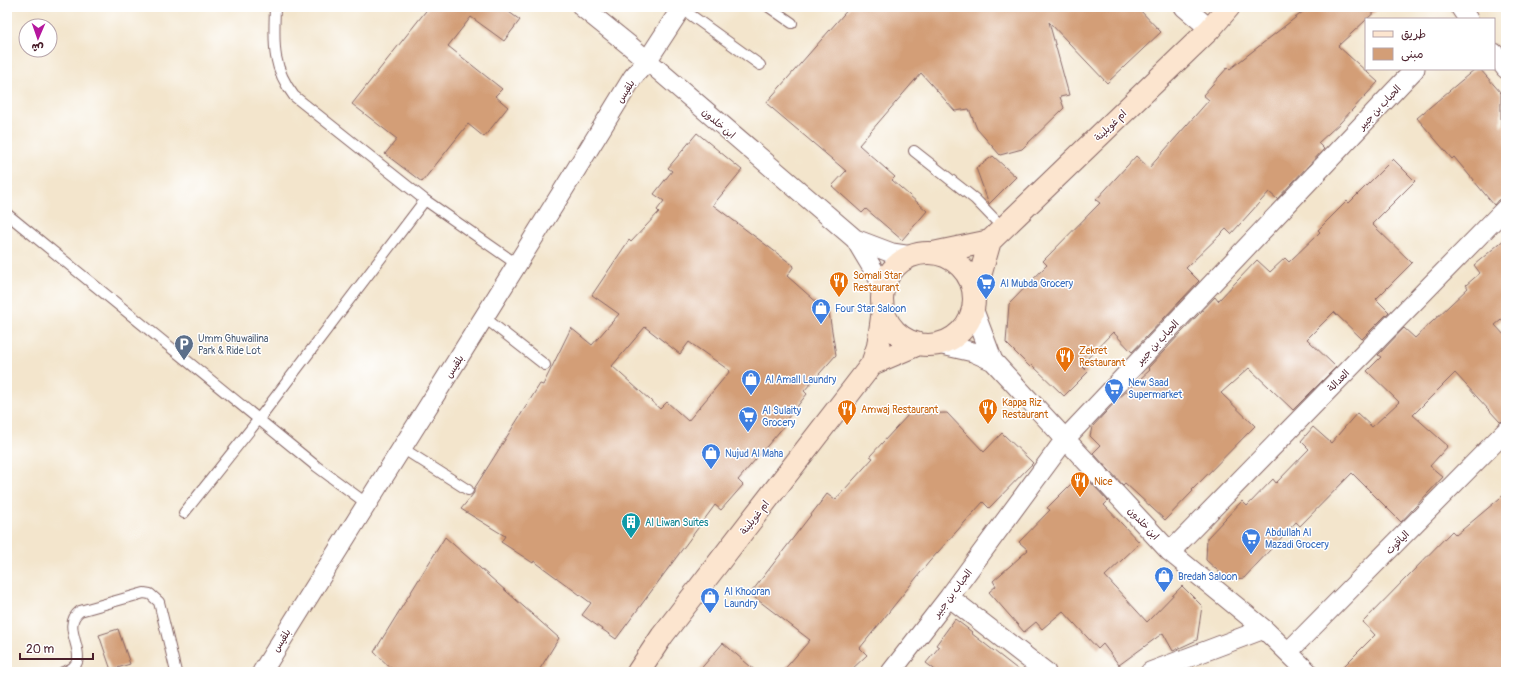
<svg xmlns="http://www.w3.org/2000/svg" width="1513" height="679" viewBox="0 0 1513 679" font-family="Pangolin,'Playpen Sans Arabic',sans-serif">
  <rect width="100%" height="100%" fill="#fff"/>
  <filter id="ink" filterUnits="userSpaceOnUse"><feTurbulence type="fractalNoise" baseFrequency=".025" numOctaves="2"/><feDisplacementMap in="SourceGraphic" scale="8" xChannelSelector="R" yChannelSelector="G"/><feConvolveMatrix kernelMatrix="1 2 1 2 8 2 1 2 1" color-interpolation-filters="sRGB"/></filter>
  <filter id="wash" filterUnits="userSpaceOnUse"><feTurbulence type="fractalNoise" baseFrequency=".012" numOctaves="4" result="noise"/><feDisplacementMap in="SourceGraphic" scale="16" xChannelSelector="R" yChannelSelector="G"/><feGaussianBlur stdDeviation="0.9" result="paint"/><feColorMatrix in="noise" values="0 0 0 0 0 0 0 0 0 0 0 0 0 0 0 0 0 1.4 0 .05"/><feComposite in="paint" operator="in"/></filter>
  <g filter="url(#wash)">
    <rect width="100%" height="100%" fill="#f3e5cc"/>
    <g id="blocks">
      <!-- building -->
      <path fill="#d39e77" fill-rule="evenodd" d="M429,7H502L520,20L504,41L471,17L448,46L502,89L495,96L508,107L484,137L468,124L422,182L385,154L397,139L352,104Z
        M850,7H1137L1161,32L1107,83L1049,22L1069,95L1060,97L1064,108L1022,149L1000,155L977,129L969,109L955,111L921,73L859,145L895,177L892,180L927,211L902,240L866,209L862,213L832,186L846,171L766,103Z
        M1309,7H1380L1338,46L1378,82L1340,123L1318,143L1324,149L1277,199L1269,192L1231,234L1226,229L1186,268L1199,281L1132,352L1113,332L1081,365L1088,372L1064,396L1032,365L1030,367L1006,343L1009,304L1047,265L1043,261L1100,203L1096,200L1136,156L1149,168L1209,100L1203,95L1228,67L1230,69Z
        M1475,69H1480L1501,93V126L1506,122V197L1498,200L1494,205L1454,157L1452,159L1417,118Z
        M697,133L742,170L713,205L794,266L787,276L829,313L836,355L804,391L807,394L783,424L785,425L738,480L743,485L721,510L715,505L616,639L582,615L591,603L534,561L533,563L501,542L505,536L461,509L474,493V489L540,384L543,385L571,328L592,345L619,314L592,295L629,240L631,242L659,212L657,210L664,201L654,194L672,171L668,168ZM645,327L680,354L689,342L730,371L688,421L667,402L660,409L612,366Z
        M993,156L1016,177L989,204L976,168Z
        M1393,159L1415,181L1372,224L1412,263L1376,299L1389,312L1362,339L1334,312L1307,339L1336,367L1293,410L1249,368L1221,393L1255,426L1192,490L1193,491L1165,520L1125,483L1123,485L1093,453L1100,446L1090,436L1092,427L1118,399L1150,370L1148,368L1215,297L1218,301L1257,260L1270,272L1285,258L1289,262L1320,232L1318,230L1347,201L1349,203Z
        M1506,238V316L1495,325L1506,337V420L1500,422L1455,373L1413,415L1448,446L1430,466L1443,477L1401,522L1352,473L1300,526L1296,522L1244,578L1228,580L1206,560L1207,538L1242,501L1247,506L1273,479L1276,483L1309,449L1301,441L1313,427L1331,443L1357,413L1372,427L1399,402L1367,371L1381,357L1378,355L1404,328L1415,338L1468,288L1466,285L1480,273L1474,265Z
        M947,413L984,452L1002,433L1033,463L989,508L983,502L929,562L860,648L867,655L849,672H782L810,640L750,594L827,494L835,500L873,458L870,456L909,414Z
        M1082,473L1108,501L1104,505L1140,543L1105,576L1147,622L1182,586L1202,606L1197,640L1173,651L1163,633L1119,665L1103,644L1098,649L1063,611L1042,629L1036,622L1024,632L989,592L996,586L993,581L1028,550L1019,542L1050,510L1047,508Z
        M1506,493V672H1338L1375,635L1363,622L1452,531L1456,535Z
        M445,537L559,638L538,672H395L374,652Z
        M955,619L972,632L971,633L1021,672H938L926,663L939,647L936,645Z
        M118,629L130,664L111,670L99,635Z
        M723,643L757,672H698Z"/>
    </g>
  </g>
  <g filter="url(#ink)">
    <use href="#blocks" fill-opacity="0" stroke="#856463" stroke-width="1"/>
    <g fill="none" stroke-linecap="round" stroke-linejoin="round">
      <!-- lane casing -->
      <g stroke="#856463" stroke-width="12">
        <path id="lane" d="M275,7C274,42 271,66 294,96L425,200L518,265
          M769,7L792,23
          M681,8L760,65
          M914,151L975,199L1003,228
          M7,214L316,466L366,503
          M485,318L545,365
          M402,448L468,490
          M184,513L258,420L425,200
          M63,672C99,662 56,629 80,611L144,593L150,594L159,602L176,672"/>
      </g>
      <!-- street casing -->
      <g stroke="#856463" stroke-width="21">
        <path id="street" d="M582,7L629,45L855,239L883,286
          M1184,7L1210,29
          M1460,7L1468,19
          M1494,53L1506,69
          M855,239L892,253L912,256
          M973,308L993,361L1170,552L1264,629L1308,672
          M938,344L973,352L993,361
          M1170,552L1506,208
          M949,597L1046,672
          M1288,652L1506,431
          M262,672C385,473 511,277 633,77L647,61L682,7
          M891,672L949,597L1066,438L1415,69
          M1150,672L1264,629"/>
      </g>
      <!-- secondary casing -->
      <g stroke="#856463" stroke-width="24">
        <path id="secondary" d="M933,253L990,241
          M882 299a46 46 0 1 1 92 0a46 46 0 1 1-92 0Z
          M974,297L990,241L1210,29L1229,7
          M872,364L919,344
          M638,672L662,636L872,364L878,346L883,310"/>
      </g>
      <!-- lane -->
      <use href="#lane" stroke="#fff" stroke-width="10"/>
      <!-- street -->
      <use href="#street" stroke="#fff" stroke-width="19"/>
      <!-- secondary -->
      <use href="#secondary" stroke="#fce5cf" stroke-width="22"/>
    </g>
  </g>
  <!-- icons -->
  <defs>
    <g id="restaurant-pin" transform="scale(1)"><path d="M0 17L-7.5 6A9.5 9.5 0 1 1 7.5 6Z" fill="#e8710a" stroke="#fff"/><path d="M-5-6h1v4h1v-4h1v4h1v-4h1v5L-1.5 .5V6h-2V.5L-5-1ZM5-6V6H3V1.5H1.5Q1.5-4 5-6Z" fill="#fff"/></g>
    <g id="supermarket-pin" transform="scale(1)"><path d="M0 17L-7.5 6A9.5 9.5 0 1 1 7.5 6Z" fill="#3f7fe0" stroke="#fff"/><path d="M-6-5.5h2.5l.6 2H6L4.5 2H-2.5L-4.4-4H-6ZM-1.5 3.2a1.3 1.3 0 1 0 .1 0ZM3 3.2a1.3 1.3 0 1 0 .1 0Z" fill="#fff"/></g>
    <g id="shop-pin" transform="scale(1)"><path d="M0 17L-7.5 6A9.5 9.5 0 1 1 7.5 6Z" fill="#3f7fe0" stroke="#fff"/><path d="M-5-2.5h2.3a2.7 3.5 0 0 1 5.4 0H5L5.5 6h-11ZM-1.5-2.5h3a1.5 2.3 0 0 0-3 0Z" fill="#fff"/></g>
    <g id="parking-pin" transform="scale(1)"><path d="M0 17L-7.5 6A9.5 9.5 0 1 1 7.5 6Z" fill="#5c6f8a" stroke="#fff"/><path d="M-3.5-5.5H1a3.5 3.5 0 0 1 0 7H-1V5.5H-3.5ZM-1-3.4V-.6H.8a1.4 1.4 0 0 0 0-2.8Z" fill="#fff"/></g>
    <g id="building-pin" transform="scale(1)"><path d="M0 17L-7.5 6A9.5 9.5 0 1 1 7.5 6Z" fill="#0f9aa8" stroke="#fff"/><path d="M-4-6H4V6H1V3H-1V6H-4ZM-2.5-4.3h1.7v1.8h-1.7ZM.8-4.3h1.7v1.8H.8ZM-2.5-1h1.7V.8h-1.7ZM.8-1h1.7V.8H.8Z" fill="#fff"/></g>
  </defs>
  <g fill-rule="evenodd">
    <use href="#restaurant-pin" x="839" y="281"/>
    <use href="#supermarket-pin" x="986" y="283"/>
    <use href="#shop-pin" x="821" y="308"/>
    <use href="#parking-pin" x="184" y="344"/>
    <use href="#restaurant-pin" x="1065" y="356"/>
    <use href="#shop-pin" x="751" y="379"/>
    <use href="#supermarket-pin" x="1114" y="388"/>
    <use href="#restaurant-pin" x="988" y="408"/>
    <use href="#restaurant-pin" x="847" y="409"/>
    <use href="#supermarket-pin" x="748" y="416"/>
    <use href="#shop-pin" x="711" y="453"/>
    <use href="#restaurant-pin" x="1080" y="481"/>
    <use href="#building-pin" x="631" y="522"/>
    <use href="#supermarket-pin" x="1251" y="538"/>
    <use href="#shop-pin" x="1164" y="576"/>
    <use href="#shop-pin" x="710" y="597"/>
  </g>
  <g text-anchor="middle" stroke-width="3" stroke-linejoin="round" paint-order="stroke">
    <!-- street labels -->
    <g font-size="10" fill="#4a1f2b" stroke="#fff">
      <text transform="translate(625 91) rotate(-58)" y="4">بلقيس</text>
      <text transform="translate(1379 107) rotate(-47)" y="4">الحباب بن جبير</text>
      <text transform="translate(719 123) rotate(41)" y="4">ابن خلدون</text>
      <text transform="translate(1110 125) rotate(-44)" y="4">ام غويلينة</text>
      <text transform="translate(1157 342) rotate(-47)" y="4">الحباب بن جبير</text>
      <text transform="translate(454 366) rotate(-57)" y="4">بلقيس</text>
      <text transform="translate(1338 380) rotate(-46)" y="4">العدالة</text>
      <text transform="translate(754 517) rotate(-52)" y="4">ام غويلينة</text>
      <text transform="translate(1144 523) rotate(47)" y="4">ابن خلدون</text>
      <text transform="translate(1397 542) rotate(-45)" y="4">الياقوت</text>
      <text transform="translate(952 593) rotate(-53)" y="4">الحباب بن جبير</text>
      <text transform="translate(281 640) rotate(-58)" y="4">بلقيس</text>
    </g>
    <!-- food labels -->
    <g font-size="10" fill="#c56008" stroke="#fff" text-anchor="start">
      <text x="853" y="279">Somali Star<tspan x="853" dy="12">Restaurant</tspan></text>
      <text x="1079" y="354">Zekret<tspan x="1079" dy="12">Restaurant</tspan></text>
      <text x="1002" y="406">Kappa Riz<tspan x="1002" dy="12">Restaurant</tspan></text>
      <text x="861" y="413">Amwaj Restaurant</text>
      <text x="1094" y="485">Nice</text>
    </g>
    <!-- shop labels -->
    <g font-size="10" fill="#366cbe" stroke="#fff" text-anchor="start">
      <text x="1000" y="287">Al Mubda Grocery</text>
      <text x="835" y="312">Four Star Saloon</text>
      <text x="765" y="383">Al Amall Laundry</text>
      <text x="1128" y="386">New Saad<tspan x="1128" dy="12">Supermarket</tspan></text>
      <text x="762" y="414">Al Sulaity<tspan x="762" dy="12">Grocery</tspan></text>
      <text x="725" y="457">Nujud Al Maha</text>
      <text x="1265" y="536">Abdullah Al<tspan x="1265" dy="12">Mazadi Grocery</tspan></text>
      <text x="1178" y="580">Bredah Saloon</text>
      <text x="724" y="595">Al Khooran<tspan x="724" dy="12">Laundry</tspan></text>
    </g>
    <!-- service labels -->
    <g font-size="10" fill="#4e5e75" stroke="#fff" text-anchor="start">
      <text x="198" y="342">Umm Ghuwailina<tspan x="198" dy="12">Park &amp; Ride Lot</tspan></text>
    </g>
    <!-- culture labels -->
    <g font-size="10" fill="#0d838f" stroke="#fff" text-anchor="start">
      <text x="645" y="526">Al Liwan Suites</text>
    </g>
  </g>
  <!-- margin -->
  <rect width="1513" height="679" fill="none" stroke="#fff" stroke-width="24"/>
  <!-- legend -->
  <rect x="1365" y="18" width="130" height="52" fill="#ffffff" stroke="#b7a5aa"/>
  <rect x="1373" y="31" width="20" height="6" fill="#fce5cf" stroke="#b7a5aa"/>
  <text x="1401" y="38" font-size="12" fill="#4a1f2b">طريق</text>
  <rect x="1373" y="48" width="20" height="12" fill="#d39e77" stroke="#b7a5aa"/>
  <text x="1401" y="58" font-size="12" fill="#4a1f2b">مبنى</text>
  <!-- north arrow -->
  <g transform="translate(38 38) rotate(182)"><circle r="19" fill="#ffffff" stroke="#b7a5aa"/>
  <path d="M0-3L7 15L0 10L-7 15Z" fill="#b5179e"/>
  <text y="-6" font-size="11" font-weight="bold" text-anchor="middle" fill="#4a1f2b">ش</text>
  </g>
  <!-- scale -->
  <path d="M20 653v6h73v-6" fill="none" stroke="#4a1f2b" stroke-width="2"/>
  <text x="26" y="653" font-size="12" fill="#4a1f2b" stroke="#ffffff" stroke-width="3" paint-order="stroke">20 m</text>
</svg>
